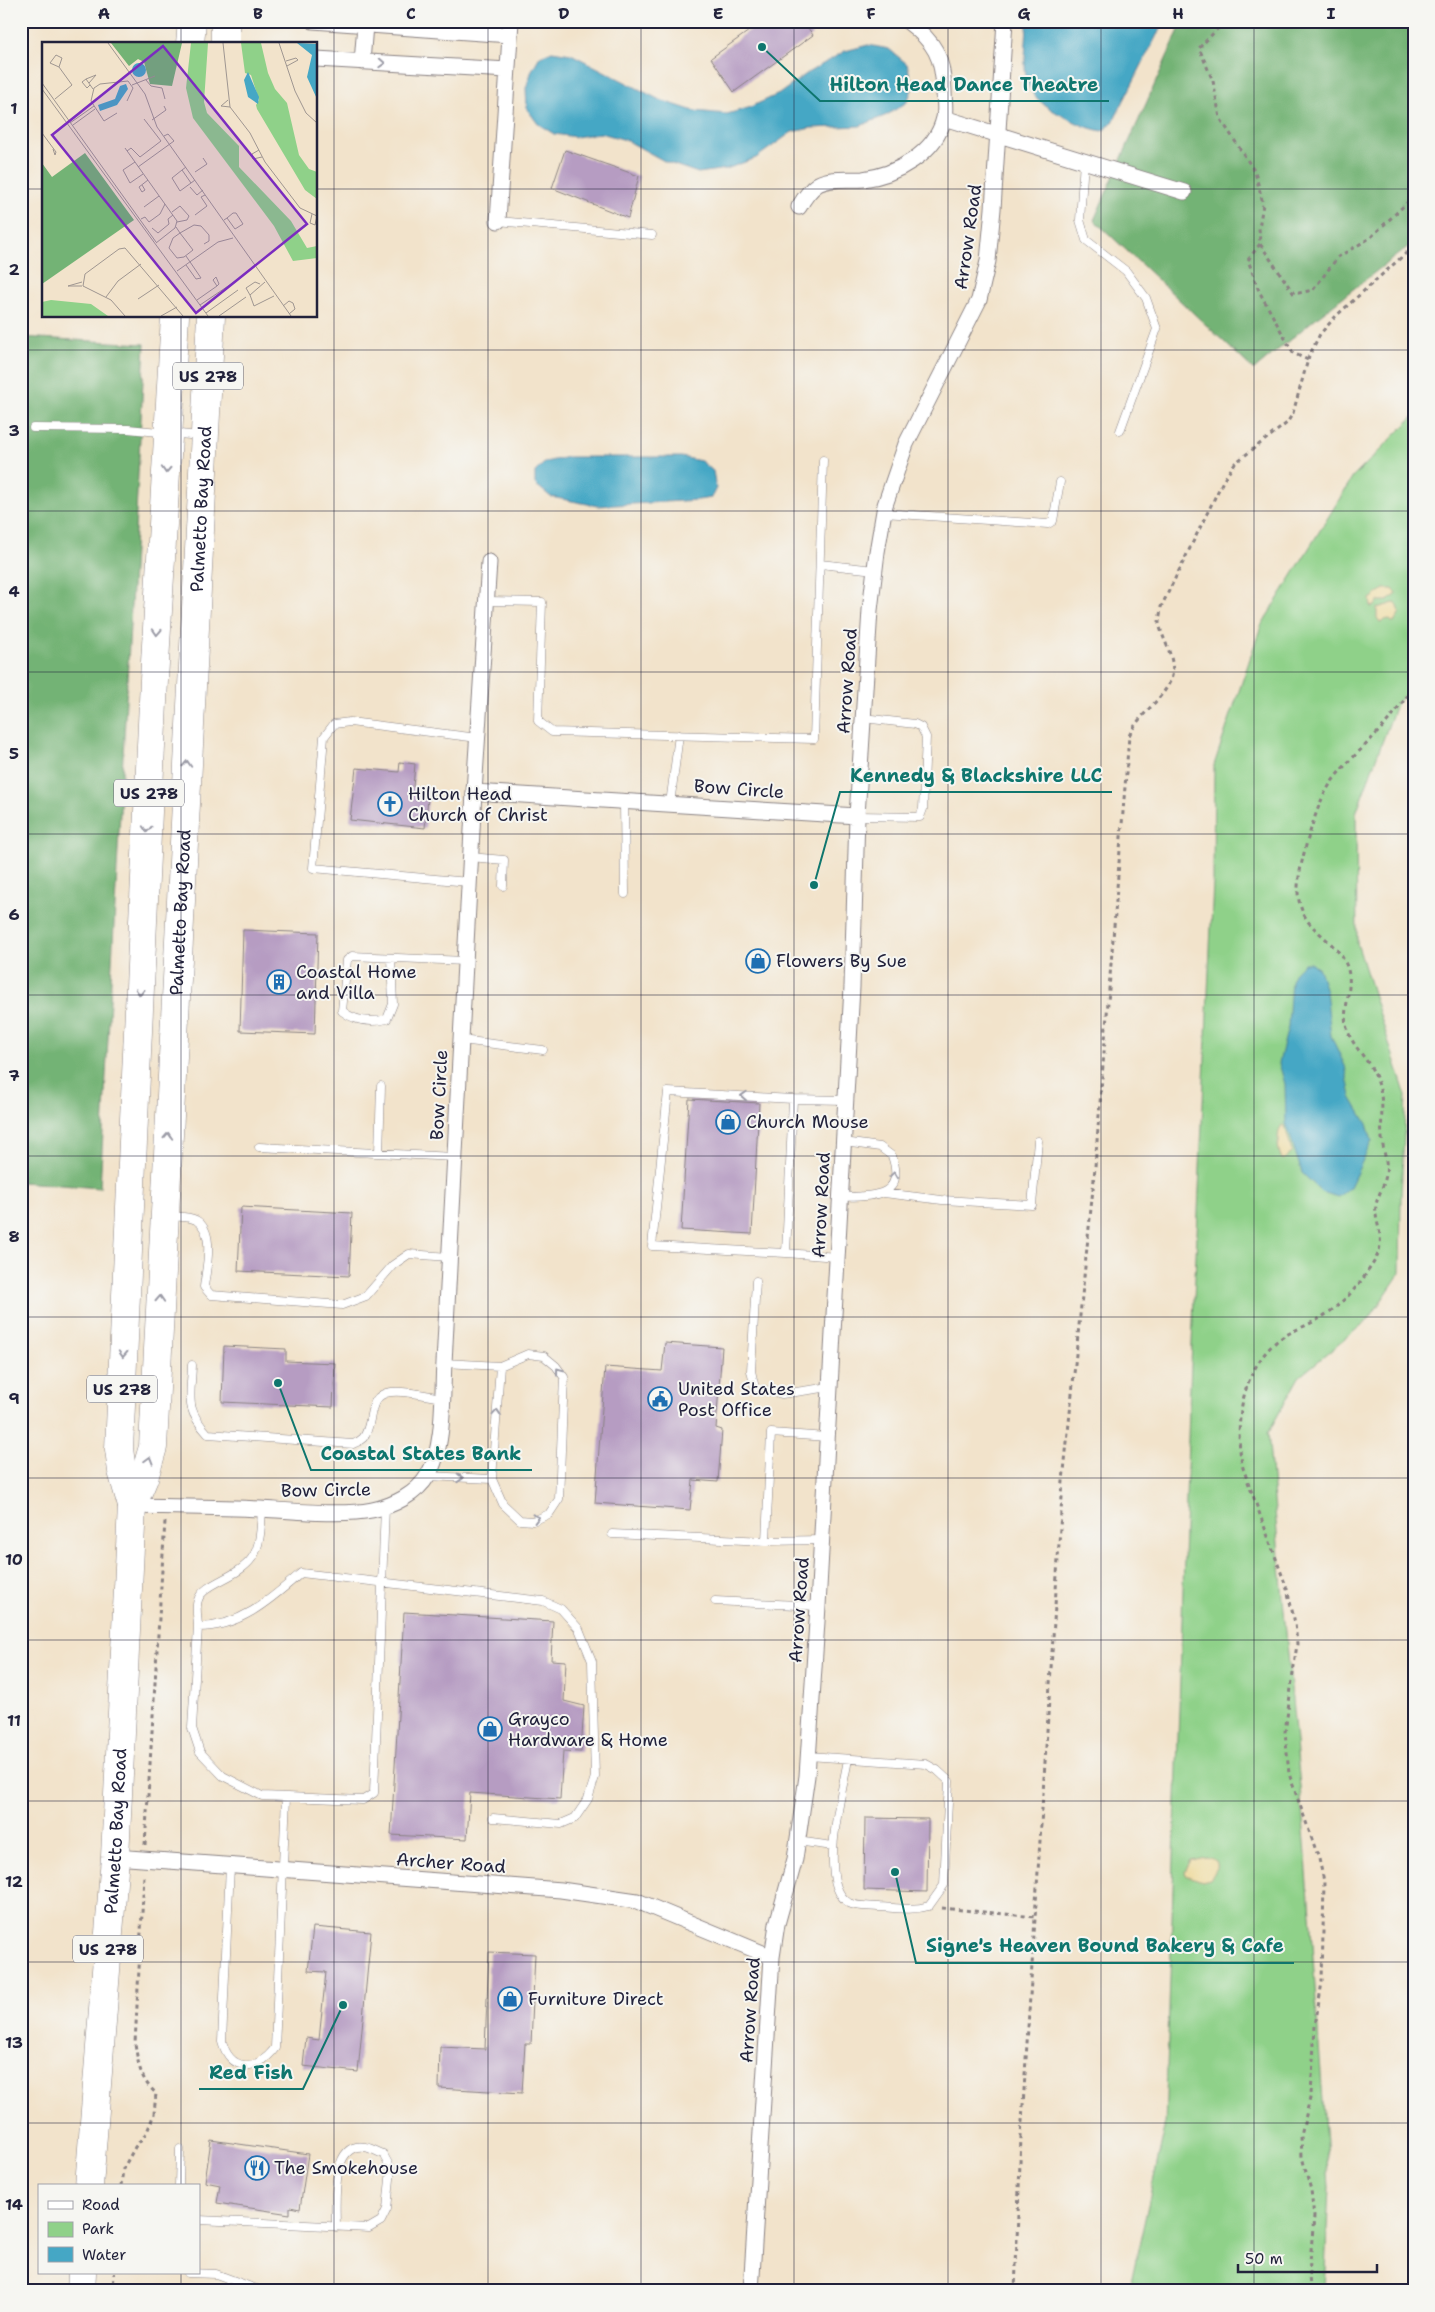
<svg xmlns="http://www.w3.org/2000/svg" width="1435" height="2312" viewBox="0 0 1435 2312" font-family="'Shantell Sans',sans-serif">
  <rect width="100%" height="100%" fill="#f6f6f2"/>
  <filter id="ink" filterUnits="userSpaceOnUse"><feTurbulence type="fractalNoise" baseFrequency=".02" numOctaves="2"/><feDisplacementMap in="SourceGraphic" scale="10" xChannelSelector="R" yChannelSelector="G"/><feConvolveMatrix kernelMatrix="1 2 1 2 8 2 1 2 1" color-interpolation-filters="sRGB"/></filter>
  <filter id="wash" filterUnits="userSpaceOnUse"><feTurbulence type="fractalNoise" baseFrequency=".0096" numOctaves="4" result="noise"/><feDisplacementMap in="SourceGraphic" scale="20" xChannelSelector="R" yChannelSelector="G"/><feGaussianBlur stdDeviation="1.12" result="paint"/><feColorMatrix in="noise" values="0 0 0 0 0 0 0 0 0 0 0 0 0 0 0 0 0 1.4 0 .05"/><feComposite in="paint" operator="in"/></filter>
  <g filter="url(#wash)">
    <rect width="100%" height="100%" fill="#f2e3cb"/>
    <!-- green -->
    <path fill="#8fd189" stroke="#587a62" d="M1414,416V687L1397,702L1356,813L1357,943L1406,1096L1401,1195L1400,1273L1369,1319L1299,1377L1268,1433L1305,1842L1329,2188L1324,2291H1129L1165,2128L1189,1409L1213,883L1214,765L1261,626L1353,477Z"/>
    <!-- forest -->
    <path fill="#73b375" stroke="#4a6a58" d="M1183,21H1414V242L1316,318L1254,370L1094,220Z
      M21,337L145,344L100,1188L21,1182Z"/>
    <!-- sand -->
    <path fill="#eeda9e" stroke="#887e6c" d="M1384,589H1393L1397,594L1388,601H1378L1375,606L1371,607L1370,599Z
      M1394,603L1397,604L1400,612L1394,623L1388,619L1380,622L1377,618V608Z
      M1282,1125L1285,1126L1292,1152L1283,1160C1277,1153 1276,1132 1282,1125Z
      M1206,1857C1221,1860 1217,1870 1210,1879L1202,1881L1186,1875L1185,1871L1191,1860Z"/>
    <!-- water -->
    <path fill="#45a7c5" stroke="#346480" d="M1027,21H1164L1113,122L1103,131C1088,129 1077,123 1063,116C1014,92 1026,69 1027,21Z
      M868,45L889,49L907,64L913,87L907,102L887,115L860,126L811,128L792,132L756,158L726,169L698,173L666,162L626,140L601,133L576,137L554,134L538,124L527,109L526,88L532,70L540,56L552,51L571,54L660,100L694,111L727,114L748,108L779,94L809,72L845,51Z
      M568,457H681L701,461L713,471L716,488L711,498L698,500L598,506L551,497L535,484V472L545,462Z
      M1304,963H1311L1319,969L1326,991L1331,1036L1345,1066L1351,1097L1367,1124L1372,1141L1350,1187L1338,1197L1322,1192L1302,1173L1286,1123L1285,1084L1279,1063L1288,1027L1291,981L1295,972Z"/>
    <g id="blocks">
      <!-- building -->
      <path fill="#b69cc2" d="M763,21H803L813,35L734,92L711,58Z
        M565,150L639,176L628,218L552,188Z
        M400,762L415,764L413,787L429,789L425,828L350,820L356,768L399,772Z
        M243,930L318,933L315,1034L240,1031Z
        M689,1099L759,1103L752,1234L681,1230Z
        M241,1207L352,1213L349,1276L238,1271Z
        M665,1343L722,1347L716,1428L722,1430L718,1482L693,1480L690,1510L595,1503L605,1367L662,1371Z
        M224,1346L286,1349V1361L335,1363L333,1407L222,1402Z
        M404,1612L553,1621L551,1660L566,1661L564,1701L584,1706L581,1752L563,1751L560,1799L470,1793L467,1839L391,1835Z
        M865,1818L928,1819L927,1892L864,1890Z
        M313,1927L371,1932L358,2072L303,2066L306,2038L319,2040L326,1972L308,1971Z
        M489,1952L535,1954L531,2044H525L522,2093L439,2088L440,2047L485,2049Z
        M211,2140L308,2154L300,2209L290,2207V2214L217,2203L220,2185L205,2182Z"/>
    </g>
  </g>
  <g filter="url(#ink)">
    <use href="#blocks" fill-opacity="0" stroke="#8a8283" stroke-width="1"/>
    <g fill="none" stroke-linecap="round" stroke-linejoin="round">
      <!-- lane casing -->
      <g stroke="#8a8283" stroke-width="9">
        <path id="lane" d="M1084,161L1080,220L1086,240L1126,271L1146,298L1157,329L1120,431
          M498,221L652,235
          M33,428L128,429L200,436
          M884,513L1048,524L1053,521L1060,482
          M820,564L875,570
          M486,601L542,602L538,721L552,732L814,739L823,460
          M624,801L625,894
          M670,804L679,735
          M857,816L920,817L923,809L926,737L921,727L915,724L863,718
          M470,857L504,860L503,886
          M469,882L313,868L324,737L334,724L350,722L478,738
          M391,958L393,1004L387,1019C371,1023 356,1022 342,1011L347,960L352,956L465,961
          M461,1040L543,1050
          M259,1147L454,1157
          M379,1153L381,1086
          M884,1193L942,1200L1032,1205L1038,1141
          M840,1197C870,1196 907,1199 892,1156L880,1147L844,1142
          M169,1216C178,1217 188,1216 196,1220C216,1232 206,1268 204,1287L211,1295L342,1305L366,1296L393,1265L409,1254L449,1257
          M786,1253L652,1246L668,1092L793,1099
          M837,1257L786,1253L793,1099L846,1100
          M756,1281L751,1371L755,1388L782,1394L830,1387
          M444,1363L500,1366L528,1354L544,1356L556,1366L564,1377L559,1499L549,1514L533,1521L520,1520L503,1504L492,1479L500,1366
          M192,1365C191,1398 184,1408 208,1434L353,1444C356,1443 360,1441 363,1438C375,1424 365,1395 391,1392C405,1390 428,1396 442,1398
          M427,1476L492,1479
          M385,1507L374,1793L363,1800L262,1796L223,1776L200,1752L192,1728L198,1627C240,1627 270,1600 301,1573L543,1601L561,1609L579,1629L592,1661L595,1777L588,1799L575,1818L561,1824L493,1818
          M612,1534L766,1541L771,1433L827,1437
          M766,1541L822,1540
          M715,1601L818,1606
          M198,1627C198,1619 195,1607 198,1600C203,1583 238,1578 252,1558C261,1546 261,1524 262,1509
          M808,1756L926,1764L937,1770L949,1781L944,1885L929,1906C912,1911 897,1908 879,1907C871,1906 856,1907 849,1903C816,1883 843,1791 848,1759
          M797,1841L833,1846
          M230,1866L222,2041C230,2072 257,2072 275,2048L286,1797
          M179,2186L180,2149
          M199,2220L369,2228L381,2221L387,2209L391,2169L383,2154C378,2152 371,2148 365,2147C330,2141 336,2205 336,2227
          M188,2273L216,2274L262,2291"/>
      </g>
      <!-- street casing -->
      <g stroke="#8a8283" stroke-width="17">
        <path id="street" d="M313,21L510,35
          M316,59L508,70
          M362,62L365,25
          M944,118L1184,192
          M799,207C804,198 809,190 818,184C831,177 849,180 863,179C896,175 936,153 944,118C946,110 944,99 944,91C943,57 935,42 907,21
          M498,221L511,21
          M474,792L857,816
          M132,1506C175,1507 218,1507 261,1509C293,1511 342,1516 372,1510C393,1506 417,1494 428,1475C445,1447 442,1395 444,1363L474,792L489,562
          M115,1857L561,1890L637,1901L772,1957
          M751,2291L772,1957L777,1924L795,1859L807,1776L818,1606L852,987L857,816L870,610L877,552L885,505L906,444L979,300L988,261L993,209L1005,21"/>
      </g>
      <!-- highway casing -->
      <g stroke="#8a8283" stroke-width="29">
        <g id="highway">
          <path d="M225,21V44"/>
          <path d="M190,44L192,21"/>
          <path id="s1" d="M132,1506L144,1478L153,1447L211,316"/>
          <path id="s2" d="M89,2186L115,1857L132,1506L122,1471L119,1449L154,680L175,316"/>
          <path d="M81,2291L82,2273"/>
        </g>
      </g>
      <!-- path -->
      <path stroke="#8a8283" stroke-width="3" stroke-dasharray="4 4" stroke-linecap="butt" d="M1221,21L1222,24L1199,48L1213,81L1220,118L1255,172L1263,204L1259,228L1260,244L1294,294L1313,290L1338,257L1370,238L1414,196
        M1260,244L1248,260L1259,291L1293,353L1308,360
        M145,1845L165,1521
        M942,1908L1036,1917
        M121,2186L123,2169L135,2147L147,2132L154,2114L156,2093C140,2080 138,2063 135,2043L144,1876
        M113,2291L114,2273
        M1015,2291L1021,2137L1063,1481L1094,1179L1129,736C1139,713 1166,698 1172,676C1176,658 1162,639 1159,623C1159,618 1161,612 1161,607L1223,481L1235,463L1287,423L1293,413L1309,356L1320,334L1337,315L1414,246
        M1310,2291L1309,2273L1314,2217L1311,2190L1302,2157L1301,2136L1311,2094L1315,2026L1322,1982L1324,1881L1319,1859L1289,1774L1285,1732L1297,1644L1295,1623L1287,1589L1243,1468C1233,1426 1242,1371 1276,1342C1288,1332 1304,1327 1317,1320C1336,1309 1354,1292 1366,1274C1372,1265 1379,1256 1380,1245C1382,1231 1374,1219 1376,1205C1378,1194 1385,1185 1386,1174C1388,1161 1383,1152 1382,1138C1380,1116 1386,1099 1375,1075C1367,1057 1350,1045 1346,1024C1343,1012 1351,991 1349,975C1346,952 1325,940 1311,925C1303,916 1298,903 1298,891C1297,871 1313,818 1322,799C1334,772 1355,757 1374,736C1389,721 1402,704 1414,686"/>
      <!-- lane -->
      <use href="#lane" stroke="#fff" stroke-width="8"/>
      <!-- street -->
      <use href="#street" stroke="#fff" stroke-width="15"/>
      <!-- highway -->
      <use href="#highway" stroke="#fff" stroke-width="28"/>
    </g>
    <!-- one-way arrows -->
    <defs><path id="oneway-chevron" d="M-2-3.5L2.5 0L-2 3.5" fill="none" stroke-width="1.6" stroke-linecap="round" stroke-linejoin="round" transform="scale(1.25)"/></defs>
    <g stroke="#9c9ca7">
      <use href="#oneway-chevron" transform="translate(382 63) rotate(3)"/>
      <use href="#oneway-chevron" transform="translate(166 470) rotate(93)"/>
      <use href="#oneway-chevron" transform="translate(157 632) rotate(93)"/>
      <use href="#oneway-chevron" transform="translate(187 764) rotate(-87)"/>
      <use href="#oneway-chevron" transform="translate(147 829) rotate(93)"/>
      <use href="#oneway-chevron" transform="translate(140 992) rotate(93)"/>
      <use href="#oneway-chevron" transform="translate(744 1096) rotate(-177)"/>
      <use href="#oneway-chevron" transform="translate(168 1136) rotate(-87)"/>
      <use href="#oneway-chevron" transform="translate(894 1175) rotate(-82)"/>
      <use href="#oneway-chevron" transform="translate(160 1299) rotate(-87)"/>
      <use href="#oneway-chevron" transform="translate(123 1354) rotate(93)"/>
      <use href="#oneway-chevron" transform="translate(559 1371) rotate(-127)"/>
      <use href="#oneway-chevron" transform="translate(497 1413) rotate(-86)"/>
      <use href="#oneway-chevron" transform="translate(149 1460) rotate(-74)"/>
      <use href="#oneway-chevron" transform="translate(460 1478) rotate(2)"/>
      <use href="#oneway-chevron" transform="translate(536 1518) rotate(-14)"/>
    </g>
  </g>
  <!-- grid -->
  <path fill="none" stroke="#22223b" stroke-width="1" stroke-opacity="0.55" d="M181,21V44M334,21V2291M488,21V2291M641,21V2291M794,21V2291M948,21V2291M1101,21V2291M1254,21V2291M21,189H44M316,189H1414M181,316V2186M21,350H1414M21,511H1414M21,672H1414M21,834H1414M21,995H1414M21,1156H1414M21,1317H1414M21,1478H1414M21,1640H1414M21,1801H1414M21,1962H1414M21,2123H1414M181,2273V2291"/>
  <!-- icons -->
  <defs>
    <g id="church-ring" transform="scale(1.25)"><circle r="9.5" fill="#f6f6f2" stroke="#1f6fb2" stroke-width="1.5"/><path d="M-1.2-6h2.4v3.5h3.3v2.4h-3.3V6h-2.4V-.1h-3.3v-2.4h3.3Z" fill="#1f6fb2"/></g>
    <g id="shop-ring" transform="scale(1.25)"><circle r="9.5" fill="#f6f6f2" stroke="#1f6fb2" stroke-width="1.5"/><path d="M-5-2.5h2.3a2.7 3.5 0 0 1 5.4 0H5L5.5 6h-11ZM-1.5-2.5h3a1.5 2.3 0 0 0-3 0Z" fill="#1f6fb2"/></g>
    <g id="building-ring" transform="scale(1.25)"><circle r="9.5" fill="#f6f6f2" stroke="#1f6fb2" stroke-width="1.5"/><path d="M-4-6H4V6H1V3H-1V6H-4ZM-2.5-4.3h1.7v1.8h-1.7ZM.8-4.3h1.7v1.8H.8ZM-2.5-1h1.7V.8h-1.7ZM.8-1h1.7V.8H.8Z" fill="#1f6fb2"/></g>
    <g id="civic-ring" transform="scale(1.25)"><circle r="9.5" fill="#f6f6f2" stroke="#1f6fb2" stroke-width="1.5"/><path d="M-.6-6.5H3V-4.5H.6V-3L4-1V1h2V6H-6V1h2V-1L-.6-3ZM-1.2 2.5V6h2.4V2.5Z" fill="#1f6fb2"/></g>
    <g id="restaurant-ring" transform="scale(1.25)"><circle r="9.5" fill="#f6f6f2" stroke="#1f6fb2" stroke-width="1.5"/><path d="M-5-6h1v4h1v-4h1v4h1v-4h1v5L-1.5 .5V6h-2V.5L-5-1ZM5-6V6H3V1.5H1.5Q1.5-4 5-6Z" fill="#1f6fb2"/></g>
  </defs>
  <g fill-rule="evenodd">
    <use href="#church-ring" x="390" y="804"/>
    <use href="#shop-ring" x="758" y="961"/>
    <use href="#building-ring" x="279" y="982"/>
    <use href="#shop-ring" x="728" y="1122"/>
    <use href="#civic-ring" x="660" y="1399"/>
    <use href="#shop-ring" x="490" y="1729"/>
    <use href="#shop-ring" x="510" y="1999"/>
    <use href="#restaurant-ring" x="257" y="2168"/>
  </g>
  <g text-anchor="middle" stroke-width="4" stroke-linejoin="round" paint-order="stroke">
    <!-- shield labels -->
    <g fill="#f6f6f2" stroke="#626272" stroke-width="1">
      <rect x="173" y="362.5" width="70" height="27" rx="4"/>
      <rect x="114" y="779.5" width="70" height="27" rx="4"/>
      <rect x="87" y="1375.5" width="70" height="27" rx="4"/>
      <rect x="73" y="1935.5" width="70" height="27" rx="4"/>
    </g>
    <g font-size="16" font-weight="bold" fill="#22223b">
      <text x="208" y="382">US 278</text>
      <text x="149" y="799">US 278</text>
      <text x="122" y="1395">US 278</text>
      <text x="108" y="1955">US 278</text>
    </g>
    <!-- street labels -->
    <g font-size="18" fill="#22223b" stroke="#f6f6f2">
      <text transform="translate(968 237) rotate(-82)" y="6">Arrow Road</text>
      <text dy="6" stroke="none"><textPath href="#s1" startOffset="1002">Palmetto Bay Road</textPath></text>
      <text transform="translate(847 681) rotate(-86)" y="6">Arrow Road</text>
      <text transform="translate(739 789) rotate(4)" y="6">Bow Circle</text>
      <text dy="6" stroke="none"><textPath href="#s1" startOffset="598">Palmetto Bay Road</textPath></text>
      <text transform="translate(439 1095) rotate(-87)" y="6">Bow Circle</text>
      <text transform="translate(821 1205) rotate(-87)" y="6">Arrow Road</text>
      <text transform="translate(326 1490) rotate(-1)" y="6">Bow Circle</text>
      <text transform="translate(799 1610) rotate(-86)" y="6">Arrow Road</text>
      <text dy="6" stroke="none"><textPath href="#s2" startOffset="356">Palmetto Bay Road</textPath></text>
      <text transform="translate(451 1863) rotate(4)" y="6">Archer Road</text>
      <text transform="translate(750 2010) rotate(-86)" y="6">Arrow Road</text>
    </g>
    <!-- poi labels -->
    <g font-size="18" fill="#22223b" stroke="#f6f6f2" text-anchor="start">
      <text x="408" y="800">Hilton Head<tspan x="408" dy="21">Church of Christ</tspan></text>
      <text x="776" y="967">Flowers By Sue</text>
      <text x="296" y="978">Coastal Home<tspan x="296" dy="21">and Villa</tspan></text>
      <text x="746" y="1128">Church Mouse</text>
      <text x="678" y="1395">United States<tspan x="678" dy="21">Post Office</tspan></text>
      <text x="508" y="1725">Grayco<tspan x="508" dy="21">Hardware &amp; Home</tspan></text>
      <text x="528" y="2005">Furniture Direct</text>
      <text x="274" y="2174">The Smokehouse</text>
    </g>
  </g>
  <!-- overview -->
  <g transform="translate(42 42)">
    <rect width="275" height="275" fill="#f2e3cb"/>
    <path d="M149,1H166L162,60L165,71L197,104V125L249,179L265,206L275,204V216L251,219L232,184L151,76L144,46ZM199,1H219L226,31L233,47L245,61L257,113L267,127L275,130V157L263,148L215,67L214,63L217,58L209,33L203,31ZM9,258L49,262L66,274H0V260Z" fill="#8fd189"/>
    <path d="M69,1H140L130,44L108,42L102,20L96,17L87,24ZM43,111L92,178L0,242V121L10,135Z" fill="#73b375"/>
    <path d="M255,1L275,2V57L265,35L270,13ZM90 28a7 7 0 1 1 14 0a7 7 0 1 1-14 0ZM206,30L217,55L216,62L206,55L202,38ZM84,42L86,47L75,63L58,69L56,63L73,57L78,44Z" fill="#45a7c5"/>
    <path fill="none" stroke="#9f9691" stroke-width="1" d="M66,1L103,52L115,85L249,274M181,1L188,65L208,91L223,120L258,166L275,174L273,183L268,181L270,172M237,1L253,49L264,71L275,81M244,19L254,16L256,18L245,24M44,37L54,33L47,41M104,38L109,44L120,46L123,57M0,41L114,200M48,43L45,46L40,40L44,37L51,47M90,43L113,34M0,47L166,274M13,57L30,43L17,25L8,21L14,13L20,16L17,25M186,58L179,64L188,65M75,71L62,79L49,59L52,46L58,42L86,39L91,46L85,59M110,78L124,68L122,64M28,81L52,64M31,83L53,67M0,91L14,110L13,113L11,107M83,106L135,179L133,186L114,201M217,108L210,112L211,117L220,115M85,109L89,106L98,115L119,99L102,77M93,120L81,128L88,141L101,132M96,125L132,99L126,92L122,94M144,125L140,128L149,141L153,138M140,128L130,136L138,149L149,141M153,130L165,122L161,116M100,143L103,148L100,150L97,145L106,138M148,145L155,153L161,148M102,165L117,154M130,170L138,164L147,174L145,178L135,180M153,173L165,164L159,155L163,153M99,177L103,175L107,180L118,172L123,162M182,178L185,176L191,171H194L201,182L193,187L185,176M134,185L138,191L151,208L142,215L135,216L127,206L131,196L138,191L152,183L159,184L167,193V199L162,202M110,186L116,191L127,182L126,177L131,173M144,223L154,237L159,236L144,214M135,229L176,200L191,196M223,240L208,253L212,264L232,254M40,244H26L40,240M41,244L43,232L77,207L83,206L141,274M41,244L69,258L83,274M208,253L204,246L213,240L218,242M64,255L76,239L99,222M96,257L117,243M155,258L175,244L177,242L174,235L171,238L175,244M158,263L192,240M241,264L247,259L251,261L253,267L247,272M164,271L196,248M119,274L135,265M177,274L204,255"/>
    <path fill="#7b2cbf" fill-opacity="0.15" stroke="#7b2cbf" stroke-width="2.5" d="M121,4L265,182L154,271L10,93Z"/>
    <rect width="275" height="275" fill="none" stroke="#22223b" stroke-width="2.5"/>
  </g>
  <!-- callouts -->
  <path fill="none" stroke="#0f766e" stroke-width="2" d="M762 47L820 101H1109M814 885L840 792H1112M278 1383L311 1470H532M895 1872L916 1963H1294M343 2005L303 2089H199"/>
  <g fill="#0f766e" stroke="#f6f6f2" stroke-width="2">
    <circle cx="762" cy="47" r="5"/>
    <circle cx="814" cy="885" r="5"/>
    <circle cx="278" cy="1383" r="5"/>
    <circle cx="895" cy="1872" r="5"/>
    <circle cx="343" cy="2005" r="5"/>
  </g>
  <g font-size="19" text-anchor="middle" font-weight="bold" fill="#0f766e" stroke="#f6f6f2" stroke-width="4" stroke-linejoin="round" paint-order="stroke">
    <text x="964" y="91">Hilton Head Dance Theatre</text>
    <text x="976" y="782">Kennedy &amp; Blackshire LLC</text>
    <text x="421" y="1460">Coastal States Bank</text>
    <text x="1105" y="1952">Signe's Heaven Bound Bakery &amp; Cafe</text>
    <text x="251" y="2079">Red Fish</text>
  </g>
  <!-- margin -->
  <rect width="1435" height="2312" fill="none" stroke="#f6f6f2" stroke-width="55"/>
  <!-- legend -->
  <rect x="38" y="2184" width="162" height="90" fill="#f6f6f2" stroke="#a1a1a9"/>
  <rect x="48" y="2201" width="25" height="8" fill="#ffffff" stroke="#a1a1a9"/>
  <text x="82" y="2210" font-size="15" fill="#22223b">Road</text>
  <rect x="48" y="2222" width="25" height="15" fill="#8fd189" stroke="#a1a1a9"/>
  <text x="82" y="2234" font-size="15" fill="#22223b">Park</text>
  <rect x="48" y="2247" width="25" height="15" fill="#45a7c5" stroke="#a1a1a9"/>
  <text x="82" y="2260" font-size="15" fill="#22223b">Water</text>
  <!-- scale -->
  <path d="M1238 2264v8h139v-8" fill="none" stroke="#22223b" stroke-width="2.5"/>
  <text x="1245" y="2264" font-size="15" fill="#22223b" stroke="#f6f6f2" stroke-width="4" paint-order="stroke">50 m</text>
  <rect x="28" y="28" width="1380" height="2256" fill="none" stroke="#22223b" stroke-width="2"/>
  <g font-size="16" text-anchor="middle" font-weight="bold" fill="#22223b">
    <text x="104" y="19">A</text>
    <text x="258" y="19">B</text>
    <text x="411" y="19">C</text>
    <text x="564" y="19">D</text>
    <text x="718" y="19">E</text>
    <text x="871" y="19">F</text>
    <text x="1024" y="19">G</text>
    <text x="1178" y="19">H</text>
    <text x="1331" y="19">I</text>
    <text x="14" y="114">1</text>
    <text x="14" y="275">2</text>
    <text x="14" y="436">3</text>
    <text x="14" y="597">4</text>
    <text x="14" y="759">5</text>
    <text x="14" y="920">6</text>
    <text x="14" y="1081">7</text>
    <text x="14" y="1242">8</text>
    <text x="14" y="1404">9</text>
    <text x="14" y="1565">10</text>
    <text x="14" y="1726">11</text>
    <text x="14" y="1887">12</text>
    <text x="14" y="2048">13</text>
    <text x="14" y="2210">14</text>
  </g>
</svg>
